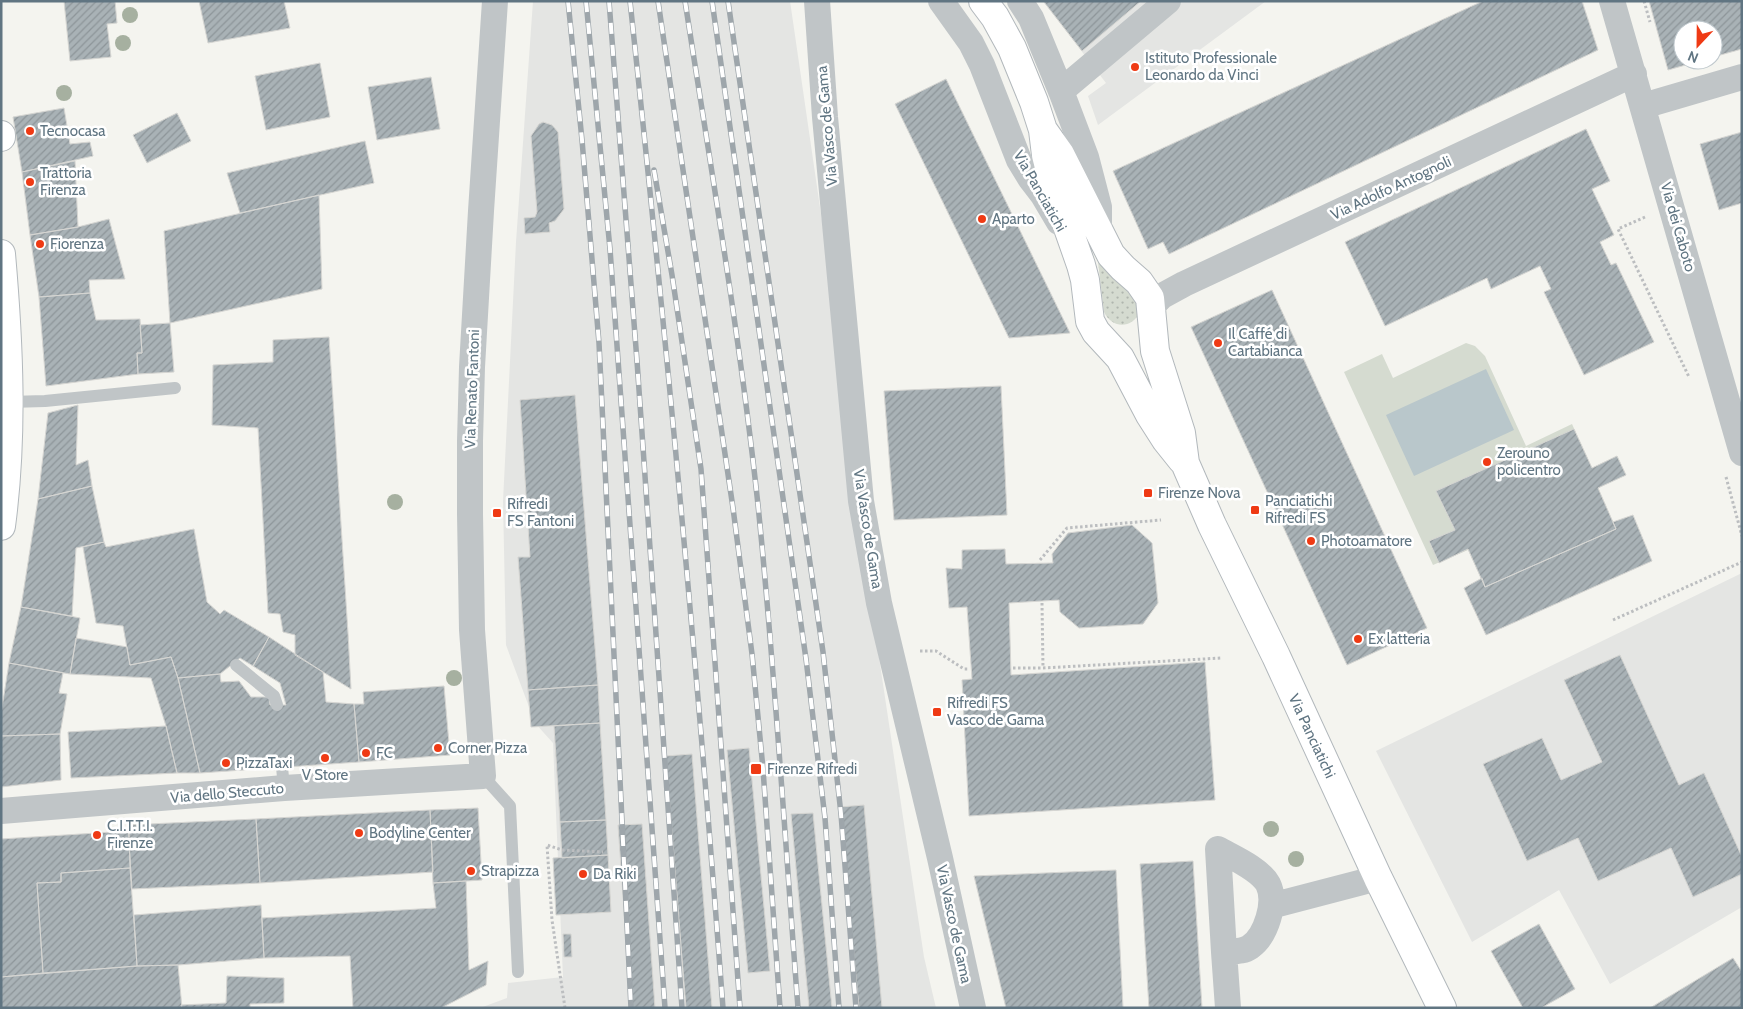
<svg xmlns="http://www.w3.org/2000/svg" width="1743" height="1009" viewBox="0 0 1743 1009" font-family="Cabin,sans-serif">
  <defs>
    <pattern id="grass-dots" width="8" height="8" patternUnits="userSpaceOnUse" patternTransform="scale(1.25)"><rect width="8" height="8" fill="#d5dbd0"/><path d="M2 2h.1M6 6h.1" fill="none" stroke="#b0b6ae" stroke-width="1.8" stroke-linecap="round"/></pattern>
    <pattern id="building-hatch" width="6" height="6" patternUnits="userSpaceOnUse" patternTransform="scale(1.25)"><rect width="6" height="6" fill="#a9b2b6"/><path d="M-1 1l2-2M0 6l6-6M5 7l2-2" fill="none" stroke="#8d9599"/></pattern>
  </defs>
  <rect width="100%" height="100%" fill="#f4f4ef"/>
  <!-- built -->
  <path fill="#e4e5e3" d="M533,1H790L824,235L863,551L924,957L936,1008H480L507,998L508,983L563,977L553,743L535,723L506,645L503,501L516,242Z
    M1043,1H1266L1098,125L1088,96L1106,83Z
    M1742,573V907L1610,984L1559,890L1472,942L1376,751Z"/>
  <!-- grass -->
  <path fill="url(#grass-dots)" d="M1102,260L1136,295L1140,312C1132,329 1112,329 1104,312L1098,262Z"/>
  <!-- garden -->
  <path fill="#d5dbd0" d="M1466,343L1475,346L1485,356L1526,446L1572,424L1592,468L1617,456L1626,475L1598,488L1616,529L1485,587L1468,550L1433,565L1344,372L1382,354L1393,378Z"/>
  <!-- water -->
  <path fill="#b9c7cb" d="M1486,369L1514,430L1414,476L1386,415Z"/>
  <!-- building -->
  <path fill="url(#building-hatch)" stroke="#d5d5d2" d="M64,1H115L117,23L107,24L111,57L70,61Z
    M199,1H284L290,28L208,43Z
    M1045,1H1141L1082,51L1044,2Z
    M1483,1H1582L1598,50L1169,254L1163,242L1148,249L1113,171Z
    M1649,1H1742V49L1713,57V30H1683V60H1703L1668,70Z
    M320,63L330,117L266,130L255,76Z
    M431,77L440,129L377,140L368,87Z
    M946,79L1070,333L1009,338L895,104Z
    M64,108L70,144L90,142L93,156L22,172L13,117Z
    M177,113L191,141L147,163L133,135Z
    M543,122L552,125L558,132L564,209L555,221L549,223L550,232L525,234L524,218L535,217L537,212L531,136L539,124Z
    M1586,129L1610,181L1592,189L1614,235L1600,242L1611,265L1616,263L1654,342L1584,375L1544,292L1551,289L1540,266L1491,289L1487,278L1385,326L1345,242Z
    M1742,132V203L1719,210L1700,144Z
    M365,141L374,183L240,213L227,173Z
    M75,161L78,227L30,235L22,172Z
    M319,195L322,289L170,323L164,231Z
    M109,219L125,279L89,280L90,293L39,297L30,235L78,227Z
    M1272,290L1427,628L1347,665L1191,327Z
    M90,293L96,320L140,319L142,353H137L138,374L46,386L39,297Z
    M170,323L174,372L138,374L137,353H142L140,325Z
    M329,337L348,633L351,689L295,655V635L283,632L280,614L268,613L258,428L212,425L213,365L273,362V340Z
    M1001,386L1007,515L894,520L884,391Z
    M575,395L598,685L528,690L518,557H530L520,400Z
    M78,405L76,465L88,460L92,486L38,499L48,413Z
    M1574,429L1592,468L1617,456L1626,475L1598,488L1616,529L1485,587L1468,549L1439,563L1429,541L1455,530L1436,491Z
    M92,486L104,542L76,548L72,616L21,607L38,499Z
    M1633,515L1652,561L1486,635L1464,588L1482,578L1485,587L1616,529L1613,522Z
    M1132,525L1152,543L1158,603L1143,624L1079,628L1060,612L1059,600L1009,603L1011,675L1205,662L1215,800L969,816L962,680L972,679L967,607L949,608L946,568L962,569V550L1005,549L1006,564L1053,563L1052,554L1068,533Z
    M194,529L207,602L220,614L224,610L269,637L253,666L240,658L220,674L178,678L171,657L130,665L123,626L96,623L83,547L104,542L106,547Z
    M21,607L80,618L70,674L9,663Z
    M269,637L323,672L326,702L354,704L359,762L200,773L178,678L220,674L221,682L239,681L251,697H269L270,705H286L280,683L253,666Z
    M76,638L127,647L130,665L171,657L178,678L200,773H177L166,726L151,678L70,674Z
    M1620,655L1679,785L1704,773L1742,857V874L1693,897L1671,848L1598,881L1578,838L1527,861L1483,764L1542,738L1561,780L1602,762L1564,680Z
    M9,663L63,673L59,693L67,694L60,734L1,736V714Z
    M598,685L600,723L531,727L528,690Z
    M444,686L450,755L359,762L354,704H364L363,692Z
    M600,723L606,820L560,822L554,726Z
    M166,726L177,773L71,778L68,732Z
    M60,734L61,780L1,787V736Z
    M749,748L770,971L748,973L727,750Z
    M692,754L712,1008H686L666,756Z
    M864,805L882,1008H859L840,807Z
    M478,808L482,880L433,883L430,810Z
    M430,810L433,872L260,883L256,819Z
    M813,813L832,1008H809L791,814Z
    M256,819L260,883L132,889L128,825Z
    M606,820L608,855L562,858L560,822Z
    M642,824L655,1008H631L618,825Z
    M129,831L130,868L61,873V882L37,883L43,973L1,977V839Z
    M608,855L611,912L556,915L553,858Z
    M1193,861L1202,1008H1149L1140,864Z
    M130,868L137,966L43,973L37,883L61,882V873Z
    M1116,870L1123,1008H1006L974,876Z
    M466,881L469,970L488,961L486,985L441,1008H353L350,956L264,958L262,918L436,908L433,883Z
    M261,905L264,958L178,965L137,966L134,915Z
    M1539,924L1575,989L1541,1008H1523L1491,951Z
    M563,934H571L572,957H564Z
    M1733,958L1742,972V1008H1650Z
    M178,965L182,1008H1V977L137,966Z
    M227,976L284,978V1003L250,1004V1008H182L181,1005L226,1003Z"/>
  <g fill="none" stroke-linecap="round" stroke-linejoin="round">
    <!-- secondary casing -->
    <g stroke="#b2b8bc" stroke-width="30">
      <path id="secondary" d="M983,1L995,17L1012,48L1034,102L1043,130L1046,155L1055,191L1081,265L1085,280L1090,321L1096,332L1120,358L1150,415L1166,440L1182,460
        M1043,130L1060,154L1111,255L1123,268L1139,282L1150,298L1155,351L1181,433L1185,463L1212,525L1276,656L1378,878L1442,1008
        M1,135V137
        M1,254C9,345 13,436 1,526"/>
    </g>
    <!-- path -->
    <path stroke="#bcbec0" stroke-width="3" stroke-dasharray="2.5 2.5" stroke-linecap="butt" d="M1644,1L1650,22
      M1645,217L1618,229L1689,377
      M1726,477L1742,536
      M1040,560L1067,528L1161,520
      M1042,603L1043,668
      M1613,620L1742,562
      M920,651H936L964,669H969
      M1013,668H1043L1221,658
      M565,1008L552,920L547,845L562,850L603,852"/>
    <!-- lane -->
    <path stroke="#c0c5c7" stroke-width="12" d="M9,402L45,401L175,388
      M236,665L274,696L277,705
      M282,767L284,788
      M483,776L510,806L518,972"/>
    <!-- street -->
    <path stroke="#c0c5c7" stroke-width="26" d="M817,1L825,117L861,501L879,603L940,858L973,1008
      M941,1L971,43L982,65L1019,160L1030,178L1043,195L1059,222
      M1020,1L1031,18L1061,91L1086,157L1099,207V229
      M1612,1L1742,453
      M1061,91L1168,1
      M1643,106L1742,77
      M1151,307L1162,296L1184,284L1634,74
      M1,811L284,788L483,776L472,630L470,514V441L472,367L481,211L495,1
      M1218,849C1232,857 1260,869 1268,884C1277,902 1266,936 1250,947C1243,952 1233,951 1224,952Z
      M1271,906L1378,878
      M1224,952L1228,1008"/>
    <!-- secondary -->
    <use href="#secondary" stroke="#fff" stroke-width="28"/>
    <!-- rail casing -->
    <g stroke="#9ea6ab" stroke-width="5.5">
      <path id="rail" d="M568,1L582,140L599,343L631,1008
        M586,1L610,249L665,1008
        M609,1L637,361L682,1008
        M630,1C666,336 698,672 723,1008
        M658,1L733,508L752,654L763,769L780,1008
        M685,1C711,169 740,337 758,505C775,672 785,840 798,1008
        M712,1L806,659L825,818L839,1008
        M728,1L823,652L841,814L856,1008
        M654,170L672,275L701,469L740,1008"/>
    </g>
    <!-- rail -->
    <use href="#rail" stroke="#fff" stroke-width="4" stroke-dasharray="11" stroke-linecap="butt"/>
  </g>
  <!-- trees -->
  <g fill="#a6b0a0">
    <circle cx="130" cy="15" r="8"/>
    <circle cx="123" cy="43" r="8"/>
    <circle cx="64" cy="93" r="8"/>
    <circle cx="395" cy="502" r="8"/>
    <circle cx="454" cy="678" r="8"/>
    <circle cx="1271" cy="829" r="8"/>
    <circle cx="1296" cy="859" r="8"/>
  </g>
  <!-- markers -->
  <g fill="#ef3a14" stroke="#fff" stroke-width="2">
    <circle cx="1135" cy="67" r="5"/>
    <circle cx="30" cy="131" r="5"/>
    <circle cx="30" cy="182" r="5"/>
    <circle cx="982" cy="219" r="5"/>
    <circle cx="40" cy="244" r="5"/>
    <circle cx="1218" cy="343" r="5"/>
    <circle cx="1487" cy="462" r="5"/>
    <rect x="1143" y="488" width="10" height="10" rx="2.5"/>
    <rect x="1250" y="505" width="10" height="10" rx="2.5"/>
    <rect x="492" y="508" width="10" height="10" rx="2.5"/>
    <circle cx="1311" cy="541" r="5"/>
    <circle cx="1358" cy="639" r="5"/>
    <rect x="932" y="707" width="10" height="10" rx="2.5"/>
    <circle cx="438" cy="748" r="5"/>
    <circle cx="366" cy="753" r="5"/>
    <circle cx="325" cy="758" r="5"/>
    <circle cx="226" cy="763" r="5"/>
    <rect x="750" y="763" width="12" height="12" rx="2.5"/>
    <circle cx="359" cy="833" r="5"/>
    <circle cx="97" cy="835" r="5"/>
    <circle cx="471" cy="871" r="5"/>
    <circle cx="583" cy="874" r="5"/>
  </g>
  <g text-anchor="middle" stroke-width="5" stroke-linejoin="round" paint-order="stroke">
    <!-- poi labels -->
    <g font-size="15" fill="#607582" stroke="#fff" text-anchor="start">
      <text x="1145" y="63">Istituto Professionale<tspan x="1145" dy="17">Leonardo da Vinci</tspan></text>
      <text x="40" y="136">Tecnocasa</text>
      <text x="40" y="178">Trattoria<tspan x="40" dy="17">Firenza</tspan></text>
      <text x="992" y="224">Aparto</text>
      <text x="50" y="249">Fiorenza</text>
      <text x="1228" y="339">Il Caffé di<tspan x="1228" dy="17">Cartabianca</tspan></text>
      <text x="1497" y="458">Zerouno<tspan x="1497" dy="17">policentro</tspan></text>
      <text x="1158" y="498">Firenze Nova</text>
      <text x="1265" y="506">Panciatichi<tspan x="1265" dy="17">Rifredi FS</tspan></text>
      <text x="507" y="509">Rifredi<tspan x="507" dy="17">FS Fantoni</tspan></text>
      <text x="1321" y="546">Photoamatore</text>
      <text x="1368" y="644">Ex latteria</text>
      <text x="947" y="708">Rifredi FS<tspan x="947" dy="17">Vasco de Gama</tspan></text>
      <text x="448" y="753">Corner Pizza</text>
      <text x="376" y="758">FC</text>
      <text x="236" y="768">PizzaTaxi</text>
      <text x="767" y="774">Firenze Rifredi</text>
      <text x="325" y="780" text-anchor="middle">V Store</text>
      <text x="107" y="831">C.I.T.T.I.<tspan x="107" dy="17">Firenze</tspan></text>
      <text x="369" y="838">Bodyline Center</text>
      <text x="481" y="876">Strapizza</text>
      <text x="593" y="879">Da Riki</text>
    </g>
    <!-- street labels -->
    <g font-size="15" fill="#607582" stroke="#fff">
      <text transform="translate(827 126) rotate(-95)" y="5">Via Vasco de Gama</text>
      <text transform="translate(1391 188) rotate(-25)" y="5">Via Adolfo Antognoli</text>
      <text transform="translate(1040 191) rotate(60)" y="5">Via Panciatichi</text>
      <text transform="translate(1678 227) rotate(74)" y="5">Via dei Caboto</text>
      <text transform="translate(472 389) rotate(-88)" y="5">Via Renato Fantoni</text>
      <text transform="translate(868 529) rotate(81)" y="5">Via Vasco de Gama</text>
      <text transform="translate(1312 736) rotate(65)" y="5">Via Panciatichi</text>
      <text transform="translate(227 793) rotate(-5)" y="5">Via dello Steccuto</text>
      <text transform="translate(954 924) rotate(78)" y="5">Via Vasco de Gama</text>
    </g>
  </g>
  <!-- border -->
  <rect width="1743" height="1009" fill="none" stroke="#607582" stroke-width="5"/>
  <!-- north arrow -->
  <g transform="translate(1698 45) rotate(202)"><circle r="24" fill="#ffffff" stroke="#bfc8cd"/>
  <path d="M0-4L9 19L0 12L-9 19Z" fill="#ef3a14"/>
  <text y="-8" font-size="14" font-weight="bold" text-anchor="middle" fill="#607582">N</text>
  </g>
</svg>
